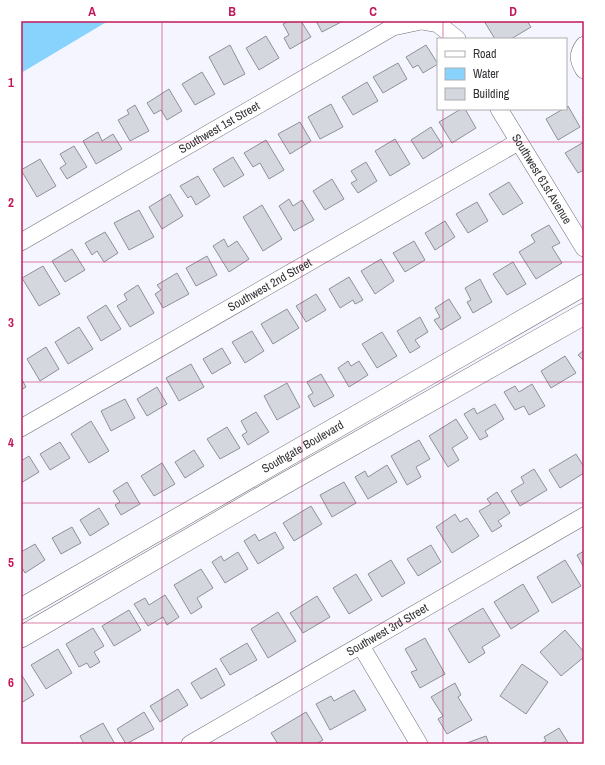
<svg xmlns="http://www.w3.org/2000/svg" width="605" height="765" viewBox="0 0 605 765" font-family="'Archivo Narrow',sans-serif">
  <rect width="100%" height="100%" fill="#f4f5fe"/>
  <!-- water -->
  <path fill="#88d2fe" d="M21,21H108L21,73Z"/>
  <!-- building -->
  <path fill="#d5d7df" stroke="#8f9198" d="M289,21H301L311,37L290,49L284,38L289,35L283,24Z
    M316,21H343L322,32Z
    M484,21H527L531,27L511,39H495Z
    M266,36L279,58L259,70L246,48Z
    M230,45L245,74L224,85L209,57Z
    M426,45L438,64L423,73L418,65L413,68L406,57Z
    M398,63L407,79L383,93L373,77Z
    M202,72L215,94L195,105L182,84Z
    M367,82L378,101L353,115L342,97Z
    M169,89L182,111L167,120L161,110L154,114L147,103Z
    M331,104L343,127L320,139L308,117Z
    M135,105L149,131L130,141L118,120L129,114L127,110Z
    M568,106L580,127L558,140L546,119L563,109H566Z
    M461,109H465L476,128L452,143L439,122Z
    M300,122L311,141L290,154L278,134Z
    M431,127L443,146L423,159L411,140Z
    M98,132L102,141L113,134L122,149L96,164L83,141Z
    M395,139L410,164L390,176L375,151Z
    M266,140L284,170L269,179L260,163L253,167L244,153Z
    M584,142V170L578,173L565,153Z
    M74,146L87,167L67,179L60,168L66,164L60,154Z
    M233,157L244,175L224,187L213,169Z
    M40,159L56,186L37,197L21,170Z
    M366,162L377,181L358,193L351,183L357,180L351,171Z
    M198,176L210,196L196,205L191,196L188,198L180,186Z
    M332,179L344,199L325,210L313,191Z
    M509,182L523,203L503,215L489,194Z
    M170,194L183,216L162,229L149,207Z
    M289,199L293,206L302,200L314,220L294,231L279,206Z
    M477,202L488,221L468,233L456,214Z
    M262,205L282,239L263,251L243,217Z
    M139,210L154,237L129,250L114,223Z
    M445,221L455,237L435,250L425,233Z
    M549,225L560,243L552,247L562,263L536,279L519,252L535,242L531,235Z
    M105,232L118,253L104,262L97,251L92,255L85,243Z
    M224,239L228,247L237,241L249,259L229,272L213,246Z
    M414,241L425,260L405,272L393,253Z
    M72,249L85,270L65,282L52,261Z
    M207,256L217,275L196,286L186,268Z
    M381,259L394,281L375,294L361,271Z
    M513,262L526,284L507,295L493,274Z
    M43,266L60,294L39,306L22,278Z
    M177,273L189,294L163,308L155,294L161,290L157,285Z
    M349,277L363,300L355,304L353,300L340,308L329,289Z
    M480,279L492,302L473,313L467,302L471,300L465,288Z
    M138,285L154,313L130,327L117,306L127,300L124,294Z
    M316,294L326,310L306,322L296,306Z
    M449,299L461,318L441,330L434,320L440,317L435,308Z
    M106,305L121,329L101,341L87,317Z
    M287,309L299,328L273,344L261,324Z
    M420,317L428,332L415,340L420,347L410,353L397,331Z
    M79,327L93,349L68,364L55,342Z
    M252,331L264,351L245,363L232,342Z
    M382,332L397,356L377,368L362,344Z
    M46,347L59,369L40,381L27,359Z
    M222,348L231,363L212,374L203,359Z
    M584,350V361L578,355Z
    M565,356L576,373L551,388L541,371Z
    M348,361L351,366L359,361L368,375L349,387L338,368Z
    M191,364L204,387L179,401L166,378Z
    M321,374L334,396L314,407L308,396L313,393L307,382Z
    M21,378L26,387L21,390Z
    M287,383L300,407L277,420L264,396Z
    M532,384L545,406L529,415L524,406L515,410L504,392L515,386L519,392Z
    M157,387L167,404L147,416L137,399Z
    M125,399L135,418L111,431L101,411Z
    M495,404L504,419L485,431L488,436L480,440L464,414L474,408L477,414Z
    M256,412L269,432L248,445L242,435L247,432L241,421Z
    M456,419L468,438L452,448L459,460L448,467L429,436Z
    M91,421L109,451L89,463L71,434Z
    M227,427L240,448L220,459L207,439Z
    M419,440L430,459L416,467L421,477L407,485L391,456Z
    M60,442L70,458L50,470L40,454Z
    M194,450L204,466L185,478L175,462Z
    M576,454L584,467V473L560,488L549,470Z
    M29,456L39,472L21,483V461Z
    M162,463L175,484L154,496L141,476Z
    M387,465L397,482L368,499L355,477L365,471L368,477Z
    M534,469L547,490L520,506L511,491L524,483L521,477Z
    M127,482L140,504L121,515L115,505L120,502L113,491Z
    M344,482L356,503L332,517L320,495Z
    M497,492L510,513L498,521L502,526L492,532L479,511L491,504L487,499Z
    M311,506L322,524L294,541L283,523Z
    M99,508L109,524L90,536L80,520Z
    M455,514L460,522L467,518L479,536L452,553L436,527Z
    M72,527L81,543L61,554L52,538Z
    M275,532L284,548L258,564L244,541L255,534L259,541Z
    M35,544L45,560L25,573L21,566V552Z
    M431,545L441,562L418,576L407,559Z
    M584,551V568L577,555Z
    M238,552L248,569L225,583L212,562L221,556L224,561Z
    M391,560L405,583L382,597L368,574Z
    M565,560L581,586L552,603L537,577Z
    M201,569L213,588L197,598L202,607L191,614L174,585Z
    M356,574L372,600L349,614L333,588Z
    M523,584L539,611L511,629L494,602Z
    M165,595L179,617L167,625L163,617L148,626L134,604L145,598L149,605Z
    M317,596L330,617L303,633L290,613Z
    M483,608L500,636L482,647L485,653L469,663L448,629Z
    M129,610L141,630L114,646L102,626Z
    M278,612L296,641L268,658L251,629Z
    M93,628L104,646L94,652L100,662L90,668L87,663L79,667L66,644Z
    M565,630L584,652V657L561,676L540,652Z
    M425,638L445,674L420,688L411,672L417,670L405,649Z
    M247,643L257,660L230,675L220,659Z
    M58,649L72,673L46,689L31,665Z
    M522,664L548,682L526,714L500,696Z
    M216,668L225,685L201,699L191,683Z
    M21,674L34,695L21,703Z
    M455,683L461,695L458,697L472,720L447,734L438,719L443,716L431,697Z
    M178,689L188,705L160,722L150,706Z
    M354,690L366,710L330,730L316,704L331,696L334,701Z
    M144,712L154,729L126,744L117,729Z
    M306,712L323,740L316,744H307L306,743L304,744H278L271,733Z
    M103,723L115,744H84L80,736Z
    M559,728L569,744H540L546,741L544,737Z
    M486,736L489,744H464Z"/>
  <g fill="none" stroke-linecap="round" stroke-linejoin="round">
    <!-- minor casing -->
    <g stroke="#6e6f76" stroke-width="18">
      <g id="minor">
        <path d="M422,21L438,24L457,39"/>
        <path d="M584,45C577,55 578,60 584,70"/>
        <path id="s1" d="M499,109L584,248"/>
        <path id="s2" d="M21,242L393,27L421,21"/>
        <path id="s3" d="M21,428L518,142"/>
        <path d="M361,646L419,744"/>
        <path id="s4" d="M190,744L584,516"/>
      </g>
    </g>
    <!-- major casing -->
    <g stroke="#6e6f76" stroke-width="22">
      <g id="major">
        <path id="s5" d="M21,609L584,285"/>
        <path d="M21,637L282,485L584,314"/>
      </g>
    </g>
    <!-- minor -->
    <use href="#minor" stroke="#fff" stroke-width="17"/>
    <!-- major -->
    <use href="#major" stroke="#fff" stroke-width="21"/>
  </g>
  <!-- grid -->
  <path fill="none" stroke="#c2185b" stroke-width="1" stroke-opacity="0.55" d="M162,21V744M302,21V744M443,21V39M443,109V744M21,142H584M21,262H584M21,382H584M21,503H584M21,623H584"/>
  <g text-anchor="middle" stroke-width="4" stroke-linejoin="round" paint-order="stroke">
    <!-- street labels -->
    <g font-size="12" fill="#333337" stroke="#fff">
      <text dy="4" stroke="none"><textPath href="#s2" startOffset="229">Southwest 1st Street</textPath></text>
      <text dy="4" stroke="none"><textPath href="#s1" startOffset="82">Southwest 61st Avenue</textPath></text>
      <text dy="4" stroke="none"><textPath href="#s3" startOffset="287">Southwest 2nd Street</textPath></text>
      <text dy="4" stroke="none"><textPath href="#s5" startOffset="325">Southgate Boulevard</textPath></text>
      <text dy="4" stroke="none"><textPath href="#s4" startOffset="228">Southwest 3rd Street</textPath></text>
    </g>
  </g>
  <!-- border -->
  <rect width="605" height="765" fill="none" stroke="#ffffff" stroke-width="44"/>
  <!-- legend -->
  <rect x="437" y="38" width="130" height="72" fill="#ffffff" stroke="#adadaf"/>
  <rect x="445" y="51" width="20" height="6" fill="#ffffff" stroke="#adadaf"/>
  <text x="473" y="58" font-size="12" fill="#333337">Road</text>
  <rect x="445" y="68" width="20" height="12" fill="#88d2fe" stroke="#adadaf"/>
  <text x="473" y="78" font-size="12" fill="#333337">Water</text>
  <rect x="445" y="88" width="20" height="12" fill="#d5d7df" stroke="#adadaf"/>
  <text x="473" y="98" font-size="12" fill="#333337">Building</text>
  <rect x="22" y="22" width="561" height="721" fill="none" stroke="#c2185b" stroke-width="1.5"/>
  <g font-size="13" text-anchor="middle" font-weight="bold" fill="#c2185b">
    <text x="92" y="16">A</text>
    <text x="232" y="16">B</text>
    <text x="373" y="16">C</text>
    <text x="513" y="16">D</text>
    <text x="11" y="87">1</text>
    <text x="11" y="207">2</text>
    <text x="11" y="327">3</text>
    <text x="11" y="447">4</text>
    <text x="11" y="567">5</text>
    <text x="11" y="687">6</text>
  </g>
</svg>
